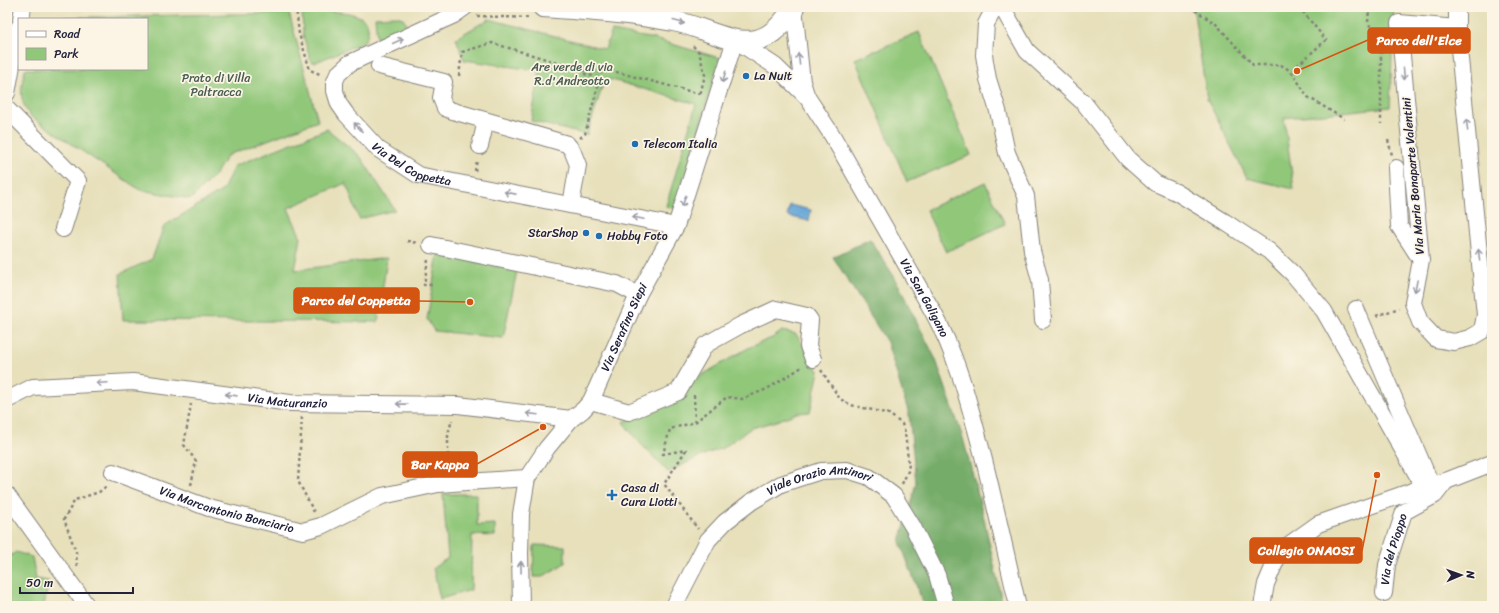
<svg xmlns="http://www.w3.org/2000/svg" width="1499" height="613" viewBox="0 0 1499 613" font-family="Sriracha,sans-serif">
  <rect width="100%" height="100%" fill="#fcf5e5"/>
  <filter id="ink" filterUnits="userSpaceOnUse"><feTurbulence type="fractalNoise" baseFrequency=".025" numOctaves="2"/><feDisplacementMap in="SourceGraphic" scale="8" xChannelSelector="R" yChannelSelector="G"/><feConvolveMatrix kernelMatrix="1 2 1 2 8 2 1 2 1" color-interpolation-filters="sRGB"/></filter>
  <filter id="wash" filterUnits="userSpaceOnUse"><feTurbulence type="fractalNoise" baseFrequency=".012" numOctaves="4" result="noise"/><feDisplacementMap in="SourceGraphic" scale="16" xChannelSelector="R" yChannelSelector="G"/><feGaussianBlur stdDeviation="0.9" result="paint"/><feColorMatrix in="noise" values="0 0 0 0 0 0 0 0 0 0 0 0 0 0 0 0 0 1.4 0 .05"/><feComposite in="paint" operator="in"/></filter>
  <g filter="url(#wash)">
    <rect width="100%" height="100%" fill="#e7e0bb"/>
    <!-- green -->
    <path fill="#90c779" stroke="#59745a" d="M1193,7H1394L1390,107L1284,118L1294,189L1247,178L1207,99Z
      M302,12C318,12 365,7 368,27C369,33 367,38 364,42L316,62H311L303,35Z
      M289,13L318,121L228,155L214,176L191,199L140,190L30,116C18,99 21,88 25,69H147V19L34,18Z
      M395,16L403,18L408,25C400,39 392,37 377,39L375,17Z
      M489,19L605,49L612,31L654,39L720,58L675,209L666,206L696,104L605,78L587,135L531,121L540,71L464,60L456,38Z
      M919,32L971,155L907,182L855,59Z
      M327,129L360,156L395,210L359,219L346,183L288,208L301,238L295,270L387,258L378,322L123,320L120,274L152,259L164,226L223,190L234,166Z
      M985,182L1005,224L946,252L926,210Z
      M438,253L517,271L503,338L434,331L427,319Z
      M782,331L796,334L819,371L810,412L797,413L776,421L751,428L723,448L701,456L668,472L636,439L623,422L673,403L684,394L697,378L748,348L774,337Z
      M443,494H477V525L495,524V536L472,535L471,590L440,599L433,568L448,558Z
      M534,545L565,546V563L542,577H533Z
      M16,552L32,557L36,579L49,581L44,606H7V558Z"/>
    <!-- forest -->
    <path fill="#74ac69" stroke="#4b6752" d="M870,239L895,278L936,360L963,438L983,514L1003,606H924L900,542L916,483L909,414L887,342L833,257Z"/>
    <!-- water -->
    <path fill="#62a4d6" stroke="#426388" d="M790,205L811,210L809,221L787,216Z"/>
  </g>
  <g filter="url(#ink)">
    <g fill="none" stroke-linecap="round" stroke-linejoin="round">
      <!-- minor casing -->
      <g stroke="#84817b" stroke-width="18">
        <g id="minor">
          <path id="s1" d="M465,7L454,15L350,63L338,74L335,81V91L339,104L346,114L378,149L418,175L676,226"/>
          <path id="s2" d="M794,7L802,82L807,97L832,135L932,310C957,355 969,403 982,452C995,503 1006,555 1018,606"/>
          <path d="M995,7L986,24L984,55L988,79L998,111L1007,153L1026,196L1032,251L1040,280L1043,320"/>
          <path d="M1002,7L1027,51L1084,103L1128,159L1155,183L1176,192L1225,222L1269,251L1293,274L1324,311L1424,487"/>
          <path d="M1457,7V28L1485,315L1482,331L1470,338L1454,342L1436,339L1420,322L1413,303L1421,260L1399,23L1457,28"/>
          <path d="M21,19L23,7"/>
          <path d="M379,66L444,82L441,98L445,108L453,111L567,144L572,150L578,165L571,205"/>
          <path d="M7,93L19,27"/>
          <path d="M7,109L78,181L63,229"/>
          <path d="M480,146L486,121"/>
          <path d="M1396,168L1399,226L1419,257"/>
          <path d="M431,245L617,284L638,295"/>
          <path d="M1356,309L1430,482"/>
          <path id="s3" d="M7,400L33,387L133,382L290,403L458,405L571,419"/>
          <path d="M591,401L629,412L678,392L705,345L741,325L776,309L807,316L810,320L808,346L813,359"/>
          <path id="s4" d="M113,472L209,508L303,531L321,526L382,496L438,484L527,478"/>
          <path d="M7,495L87,606"/>
          <path id="s5" d="M1384,593L1387,565L1404,512L1435,495L1446,481"/>
          <path id="s6" d="M521,606L520,553L521,514L527,478L547,448L571,419L583,410L591,401L638,295L676,226L735,40L775,66L807,97"/>
          <path id="s7" d="M674,606L708,540L725,522L751,502L781,484L821,471L847,470L869,477L894,496L913,527L937,575L946,606"/>
          <path d="M1262,606L1266,584L1280,551L1318,524L1424,487L1446,481L1492,463"/>
        </g>
      </g>
      <!-- major casing -->
      <g stroke="#84817b" stroke-width="22">
        <path id="major" d="M543,7C587,10 630,13 673,21C699,25 729,45 756,40C773,37 785,21 794,7"/>
      </g>
      <!-- path -->
      <path stroke="#84817b" stroke-width="2.5" stroke-dasharray="3 3" stroke-linecap="butt" d="M296,7L299,34L310,70L322,75
        M1190,7L1216,24L1253,65H1281L1291,71
        M1299,7L1326,40L1291,71L1308,97L1344,119
        M1369,7L1368,23L1381,41V124
        M477,16L530,18
        M693,46L699,52L705,75L700,95
        M459,76L462,52L492,43L586,71
        M580,138L585,134L600,78L585,74L586,71L602,73L609,70L700,94
        M1388,140L1392,155
        M475,171L477,160
        M407,241L417,243
        M428,260L424,285H433
        M1376,316L1399,308
        M821,370L840,399L851,405L889,414L902,424L905,432L909,469L902,484
        M694,395L695,422L670,429L663,454L686,450L664,484L698,529
        M302,417L298,481L314,512
        M695,422L727,397L742,399L767,389L802,367
        M448,468V434L452,420
        M191,485L196,461L184,445L191,404
        M77,566L76,552L64,519L75,500L99,492L108,485"/>
      <!-- minor -->
      <use href="#minor" stroke="#fff" stroke-width="16"/>
      <!-- major -->
      <use href="#major" stroke="#fff" stroke-width="20"/>
    </g>
    <!-- one-way arrows -->
    <defs><path id="oneway-shaft" d="M-6 0H5M1.5-3L5.5 0L1.5 3" fill="none" stroke-width="1.6" stroke-linecap="round" stroke-linejoin="round"/></defs>
    <g stroke="#9c9ca7">
      <use href="#oneway-shaft" transform="translate(679 22) rotate(15)"/>
      <use href="#oneway-shaft" transform="translate(398 41) rotate(-25)"/>
      <use href="#oneway-shaft" transform="translate(799 59) rotate(-96)"/>
      <use href="#oneway-shaft" transform="translate(1404 74) rotate(85)"/>
      <use href="#oneway-shaft" transform="translate(724 77) rotate(107)"/>
      <use href="#oneway-shaft" transform="translate(1467 125) rotate(-96)"/>
      <use href="#oneway-shaft" transform="translate(358 127) rotate(-133)"/>
      <use href="#oneway-shaft" transform="translate(510 193) rotate(-169)"/>
      <use href="#oneway-shaft" transform="translate(684 201) rotate(108)"/>
      <use href="#oneway-shaft" transform="translate(638 218) rotate(-168)"/>
      <use href="#oneway-shaft" transform="translate(1479 255) rotate(-96)"/>
      <use href="#oneway-shaft" transform="translate(1416 286) rotate(101)"/>
      <use href="#oneway-shaft" transform="translate(102 383) rotate(177)"/>
      <use href="#oneway-shaft" transform="translate(231 395) rotate(-172)"/>
      <use href="#oneway-shaft" transform="translate(402 404) rotate(-179)"/>
      <use href="#oneway-shaft" transform="translate(532 414) rotate(-173)"/>
      <use href="#oneway-shaft" transform="translate(521 567) rotate(-91)"/>
    </g>
  </g>
  <!-- markers -->
  <g fill="#1f6fb2" stroke="#fcf5e5" stroke-width="1.5">
    <circle cx="746" cy="76" r="4"/>
    <circle cx="635" cy="144" r="4"/>
    <circle cx="586" cy="233" r="4"/>
    <circle cx="599" cy="236" r="4"/>
    <path d="M610 489h4v4h4v4h-4v4h-4v-4h-4v-4h4z"/>
  </g>
  <g text-anchor="middle" stroke-width="3.5" stroke-linejoin="round" paint-order="stroke">
    <!-- park labels -->
    <g font-size="12" fill="#485c51" stroke="#fcf5e5">
      <text x="572" y="71">Are verde di via<tspan x="572" dy="14">R.d'Andreotto</tspan></text>
      <text x="216" y="82">Prato di Villa<tspan x="216" dy="14">Paltracca</tspan></text>
    </g>
    <!-- poi labels -->
    <g font-size="12" fill="#22223b" stroke="#fcf5e5" text-anchor="start">
      <text x="754" y="80">La Nuit</text>
      <text x="643" y="148">Telecom Italia</text>
      <text x="578" y="237" text-anchor="end">StarShop</text>
      <text x="607" y="240">Hobby Foto</text>
      <text x="621" y="492">Casa di<tspan x="621" dy="14">Cura Liotti</tspan></text>
    </g>
    <!-- street labels -->
    <g font-size="12" fill="#22223b" stroke="#fcf5e5">
      <text dy="4" stroke="none"><textPath href="#s1" startOffset="273">Via Del Coppetta</textPath></text>
      <text transform="translate(1413 176) rotate(-95)" y="4">Via Maria Bonaparte Valentini</text>
      <text dy="4" stroke="none"><textPath href="#s2" startOffset="324">Via San Galigano</textPath></text>
      <text dy="4" stroke="none"><textPath href="#s6" startOffset="310">Via Serafino Siepi</textPath></text>
      <text dy="4" stroke="none"><textPath href="#s3" startOffset="285">Via Maturanzio</textPath></text>
      <text dy="4" stroke="none"><textPath href="#s7" startOffset="206">Viale Orazio Antinori</textPath></text>
      <text dy="4" stroke="none"><textPath href="#s4" startOffset="120">Via Marcantonio Bonciario</textPath></text>
      <text dy="4" stroke="none"><textPath href="#s5" startOffset="45">Via del Pioppo</textPath></text>
    </g>
  </g>
  <!-- callouts -->
  <path fill="none" stroke="#d45411" stroke-width="1.5" d="M1297 71L1368 40M470 302L419 301M543 427L477 464M1377 475L1362 551"/>
  <g fill="#d45411" stroke="#fcf5e5" stroke-width="1.5">
    <circle cx="1297" cy="71" r="4"/>
    <circle cx="470" cy="302" r="4"/>
    <circle cx="543" cy="427" r="4"/>
    <circle cx="1377" cy="475" r="4"/>
  </g>
  <g fill="#d45411" stroke="#d45411" stroke-width="1.5">
    <rect x="1368" y="28" width="102" height="25" rx="4"/>
    <rect x="294" y="288" width="125" height="25" rx="4"/>
    <rect x="403" y="452" width="74" height="25" rx="4"/>
    <rect x="1250" y="538" width="112" height="25" rx="4"/>
  </g>
  <g font-size="13" text-anchor="middle" font-weight="bold" fill="#fff">
    <text x="1419" y="45">Parco dell'Elce</text>
    <text x="356" y="305">Parco del Coppetta</text>
    <text x="440" y="469">Bar Kappa</text>
    <text x="1306" y="555">Collegio ONAOSI</text>
  </g>
  <!-- margin -->
  <rect width="1499" height="613" fill="none" stroke="#fcf5e5" stroke-width="24"/>
  <!-- legend -->
  <rect x="18" y="18" width="130" height="52" fill="#fcf5e5" stroke="#a5a1a1"/>
  <rect x="26" y="31" width="20" height="6" fill="#ffffff" stroke="#a5a1a1"/>
  <text x="54" y="38" font-size="12" fill="#22223b">Road</text>
  <rect x="26" y="48" width="20" height="12" fill="#90c779" stroke="#a5a1a1"/>
  <text x="54" y="58" font-size="12" fill="#22223b">Park</text>
  <!-- north arrow -->
  <g transform="translate(1461 575) rotate(88)" stroke="#fcf5e5" stroke-width="3" paint-order="stroke">
  <path d="M0-3L7 15L0 10L-7 15Z" fill="#22223b"/>
  <text y="-6" font-size="11" font-weight="bold" text-anchor="middle" fill="#22223b">N</text>
  </g>
  <!-- scale -->
  <path d="M20 587v6h113v-6" fill="none" stroke="#22223b" stroke-width="2"/>
  <text x="26" y="587" font-size="12" fill="#22223b" stroke="#fcf5e5" stroke-width="3" paint-order="stroke">50 m</text>
</svg>
